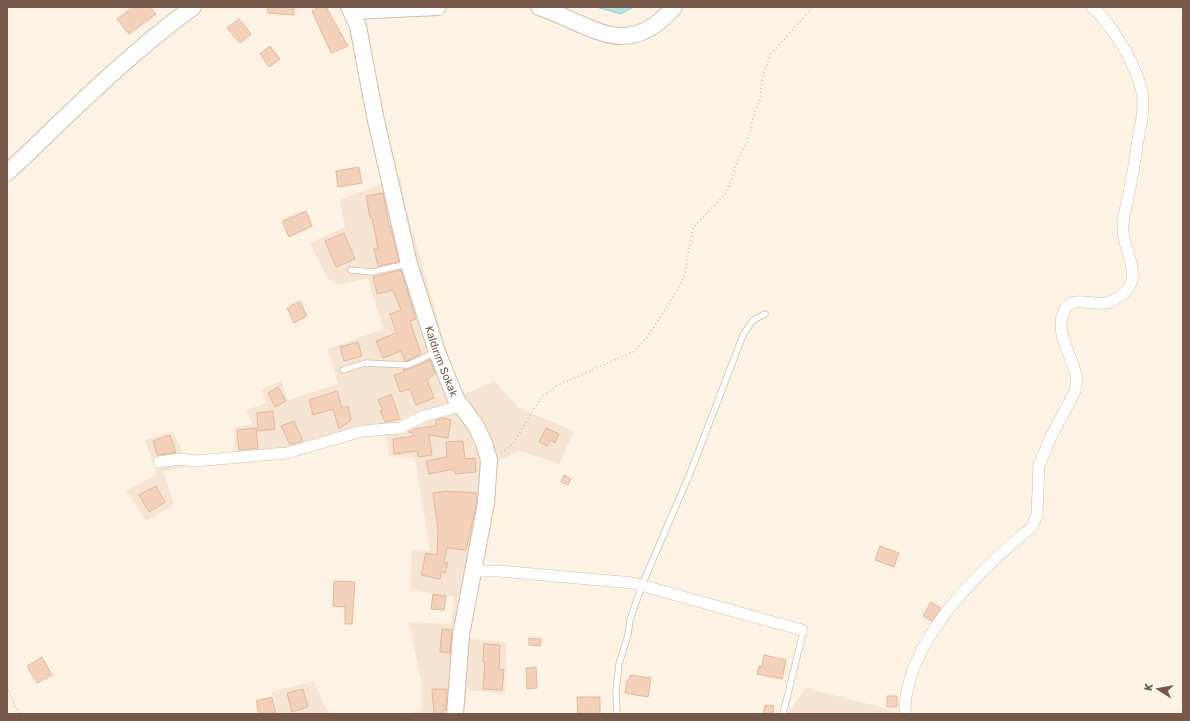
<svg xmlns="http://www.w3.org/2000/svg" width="1190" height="721" viewBox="0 0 1190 721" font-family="Rubik,sans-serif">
  <rect width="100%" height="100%" fill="#fdf3e4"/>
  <!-- residential -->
  <path fill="#f5e5d2" d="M400,177L406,208L449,359L455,378L465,394L494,381L519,408L574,431L559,464L519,451L498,461L495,495L478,571L467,631L471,639L506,642L505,694L467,690L464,714H404L422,710L421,681L409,622L451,624L454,597L410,590L412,550L430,551L415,458L389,456L386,436L364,437L298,455L185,467L163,471L174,505L146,521L126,491L157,474L145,440L173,431L183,454L190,457L235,453L234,427L253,424L246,410L266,403L261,390L281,381L288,400L338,384L328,349L383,329L368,278L338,285L328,279L310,243L345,227L340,200Z
    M314,681L325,707L331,714H278L272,692Z
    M806,688L903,713L787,714Z"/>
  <!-- water -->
  <path fill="#b8e0e7" stroke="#9ed0d9" d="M596,7H633L621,14Z"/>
  <!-- building -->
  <path fill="#f3d1bb" stroke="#e6b79b" d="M134,7H150L156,14L129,34L117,19Z
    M268,7H294V15L268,13Z
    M320,7H326L348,46L331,53L312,11Z
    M239,19L251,34L240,43L227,28Z
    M270,46L280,59L269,67L260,54Z
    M359,167L362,183L338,187L336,171Z
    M383,193L389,226H390L399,262L378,266L374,249L378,248L372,217L370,218L366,196Z
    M306,211L312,226L289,237L282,221Z
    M344,233L355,259L336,267L325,241Z
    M401,270L416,319L410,321L421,354L407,361H405L401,351L383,358L376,341L396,333L390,314L401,310L393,290L377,294L373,277Z
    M300,301L307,316L294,323L287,308Z
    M358,342L362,356L344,361L340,347Z
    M430,360L435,373L427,380L434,398L416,405L410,389L400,392L394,375L404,372L403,369H410Z
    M278,387L286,401L275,407L268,393Z
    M337,391L342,408L348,406L351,420L339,429L333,409L313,415L309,400Z
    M391,394L400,419L385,422L380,411L383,410L378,400Z
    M273,411L275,429L258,431L257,413Z
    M442,418L451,420L448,438L429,435L432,455L418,457L417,451L394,454L393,439L414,436L413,433L408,432L414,429L435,426L436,420Z
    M294,421L303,441L290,445L281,426Z
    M256,428L258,448L239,450L237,430Z
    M546,428L559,434L555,443L550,440L547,446L539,442Z
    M170,435L176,453L157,455L153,441Z
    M463,441L465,459L475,458L476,472L455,474L454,469L429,474L426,461L447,457L446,442Z
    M564,475L571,479L568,485L561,482Z
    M156,486L165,502L149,512L139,495Z
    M447,491L477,493V502L466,550L447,548L444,562L448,563L445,573L442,572L440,579L421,575L426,553L437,555L438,530L433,493Z
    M880,546L899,553L894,567L875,560Z
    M334,581L355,582L352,624H345V607L333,606Z
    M433,594L446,596L444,610L431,609Z
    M931,602L941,608L932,621L923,616Z
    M442,629L452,630L450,653L440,652Z
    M529,638L541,639L540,646L529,645Z
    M484,644L500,645L499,669L504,670L502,690L483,689L485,662H483Z
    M764,655L786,660L782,679L757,674L759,666L762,667Z
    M42,657L52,675L37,683L27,666Z
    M536,667L537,688L527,689L526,668Z
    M630,675L651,678L648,697L625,693L627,680H629Z
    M303,689L308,707L292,712L287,693Z
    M432,689H447L446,710H443V714H434Z
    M887,696H897V707H887Z
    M272,697L276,713L259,714L256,701Z
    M577,697H600V714H578Z
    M765,705L774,706L773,714H763Z"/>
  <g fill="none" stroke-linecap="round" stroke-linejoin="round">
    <!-- lane casing -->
    <g stroke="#d1bdad" stroke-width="7">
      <path id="lane" d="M351,270L372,272L407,264
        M343,370L365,363L408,365L436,352
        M617,714L616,692L619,664L628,635L630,620L642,585L691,471L743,335L753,320L765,314
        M783,714L802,637V630"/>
    </g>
    <!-- street casing -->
    <g stroke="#d1bdad" stroke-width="12">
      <path id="street" d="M159,462L180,459L194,461L287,453L362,431L400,428L424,416L461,406
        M472,571H500L633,583L802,630
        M905,714C903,643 981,568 1032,527L1037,515L1039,465L1050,439L1075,391C1083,365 1053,340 1063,313C1070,294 1089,305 1104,303C1110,303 1120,297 1125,292C1144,273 1121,248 1123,226C1123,213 1128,200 1130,188C1133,174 1135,160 1137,146C1140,128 1145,110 1142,92C1139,77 1132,63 1125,50C1116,35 1106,19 1092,7"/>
    </g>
    <!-- secondary casing -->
    <g stroke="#d4bcaa" stroke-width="18">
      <g id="secondary">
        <path id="s1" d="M349,7L358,26L375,116L409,264L437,352L456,399L476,426L484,443L489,460L486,503L461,635L455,714"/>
        <path d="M539,7C592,25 627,62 674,7"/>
        <path d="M352,11L438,7"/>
        <path d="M7,173C67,116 126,56 193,7"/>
      </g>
    </g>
    <!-- path -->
    <path stroke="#d8b49e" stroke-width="1.5" stroke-dasharray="1 3" stroke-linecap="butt" d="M501,453L513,444L537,404L544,395L558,385L633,352L646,339L672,299L684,277L693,228L727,192L738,159L747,142L754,115L760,99L763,74L771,54L813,7
      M7,687L15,706L21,714"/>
    <!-- lane -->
    <use href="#lane" stroke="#fff" stroke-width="5.5"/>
    <!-- street -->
    <use href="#street" stroke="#fff" stroke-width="11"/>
    <!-- secondary -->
    <use href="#secondary" stroke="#fff" stroke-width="16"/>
  </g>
  <g text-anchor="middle" stroke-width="3.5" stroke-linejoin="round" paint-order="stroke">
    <!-- street labels -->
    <g font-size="11" fill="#765949" stroke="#fff7eb">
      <text dy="4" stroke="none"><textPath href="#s1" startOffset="367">Kaldırım Sokak</textPath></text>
    </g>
  </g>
  <!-- border -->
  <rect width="1190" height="721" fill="none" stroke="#765949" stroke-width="16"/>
  <!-- north arrow -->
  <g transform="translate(1158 689) rotate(281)" stroke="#fff7eb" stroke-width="3" paint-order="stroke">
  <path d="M0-3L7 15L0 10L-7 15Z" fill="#765949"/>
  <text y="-6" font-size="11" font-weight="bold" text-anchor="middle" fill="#765949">K</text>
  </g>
</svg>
